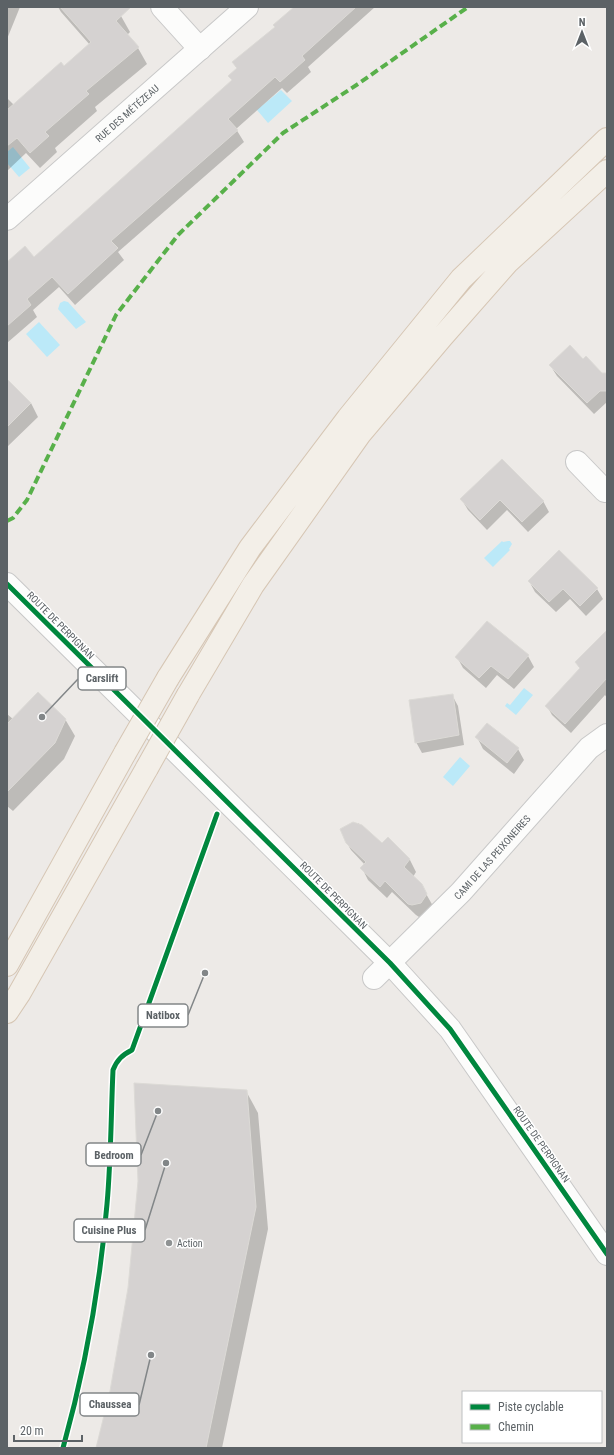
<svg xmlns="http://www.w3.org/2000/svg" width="614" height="1455" viewBox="0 0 614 1455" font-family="'Roboto Condensed',sans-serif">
  <rect width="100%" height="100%" fill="#edeae7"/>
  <!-- water -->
  <path fill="#bbe9f8" d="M281,90L292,101L268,123L257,110Z
    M13,147L30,168L19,177L7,163V152Z
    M64,301L68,302L86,322L76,329L58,309L60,303Z
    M39,322L60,345L47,357L26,334Z
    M502,541L503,542L508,541H510L512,544L509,549L510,550L493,567L484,558Z
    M524,688L533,695L516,715L505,706L507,703L510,705Z
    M460,757L470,766L453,786L443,777Z"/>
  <!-- shadow -->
  <path fill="#0003" d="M7,7H20L7,39Z
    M58,7H113L121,16L130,32L127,35L138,48L147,64L95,107L97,111L55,148L57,152L40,168L26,153L7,171V98L14,105L64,67L90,45L61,12Z
    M296,7H375L308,67L311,72L287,93L282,88L236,129L244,142L118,252L124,260L75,305L59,287L33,310L37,317L7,343V264L34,258L232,81L230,77L237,69L233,62L276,27Z
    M583,361L601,374H607V402L594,414L557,376L550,365Z
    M7,380L31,403L38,417L7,447Z
    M502,460L543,501L549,512L528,532L507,510L487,530L468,510L462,500Z
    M529,581L597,589L603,599L586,616L570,599L556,612L535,592Z
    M607,642V698L605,695L571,733L552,715L547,706L580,669L576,662Z
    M528,656L534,667L514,689L497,675L486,688L463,668L457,657Z
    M452,695L458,706L464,745L422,753L416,742Z
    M7,714L13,719H65L75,736L64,759L13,811L7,806Z
    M477,737L518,749L524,760L514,774L483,749Z
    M354,823H358L382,844L388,838L410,860L416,872L413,877L421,885L433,906L428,915L419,917L416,915L392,892L387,898L368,880L362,868L365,865L351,850L344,838Z
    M246,1091L258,1113L268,1229L222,1448H96L111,1392L129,1288Z"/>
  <!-- building -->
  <path fill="#d5d2d1" stroke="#dcdad6" d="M60,7H131L116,21L139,47L86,91L89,94L45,132L49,136L30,153L17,138L7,146V110L61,62L64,66L91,42Z
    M294,7H356L302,56L305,60L280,82L275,77L228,119L238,130L111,241L118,248L68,294L52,277L27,299L31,305L7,326V262L25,246L34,257L232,80L228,76L237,68L232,62L275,27L273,25Z
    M570,345L583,359L586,356L602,373H607V391H600L587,403L549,365Z
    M7,379L31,403L7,427Z
    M502,459L544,501L522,522L500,500L480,520L460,499Z
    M559,550L598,588L580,606L563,589L549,602L528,581Z
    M487,621L529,655L508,679L491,666L479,678L455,657Z
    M607,630V678L565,724L545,706L580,668L575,662Z
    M38,692L66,719L55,743L7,792V724Z
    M453,694L459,735L415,743L409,700Z
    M487,723L519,748L507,763L475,737Z
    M353,822L362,825L382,843L388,837L410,859L404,867L422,884L427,894L421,903L412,905L408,904L385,881L380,887L360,868L366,862L346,843L340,829Z
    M134,1083L247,1090L256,1207L206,1448H96L110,1391L128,1288L138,1181Z"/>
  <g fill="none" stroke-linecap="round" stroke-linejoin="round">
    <!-- minor casing -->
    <g stroke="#c8c8c8" stroke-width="24">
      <g id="minor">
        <path d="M162,7L200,49"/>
        <path id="s1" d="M7,219L247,7"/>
        <path d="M577,462L605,491L607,490"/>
        <path d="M7,584L390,963L450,1029L607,1254"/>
        <path id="s2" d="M374,978L461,892L589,748L607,735"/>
      </g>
    </g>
    <!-- major casing -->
    <g stroke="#d6c6b4" stroke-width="24">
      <path id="major" d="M168,678L250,548L348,418L461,279L607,139
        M188,695L253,585L360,434L442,337L507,263L607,171
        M7,965L125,753
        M7,1012L19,994L147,768"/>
    </g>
    <!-- minor -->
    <use href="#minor" stroke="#fcfcfb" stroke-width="22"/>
    <!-- major -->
    <use href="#major" stroke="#f3efe8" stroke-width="22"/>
    <!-- major-bridge casing -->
    <g stroke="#d6c6b4" stroke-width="24" stroke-linecap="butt">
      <path id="major-bridge" d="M125,753L168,678
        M147,768L188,695"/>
    </g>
    <!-- major-bridge -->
    <use href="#major-bridge" stroke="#f3efe8" stroke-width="22"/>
    <!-- quiet -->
    <path stroke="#58b04a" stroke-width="4" stroke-dasharray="8 4" stroke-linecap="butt" d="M7,521L13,518L27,500L116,315L178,235L283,133L358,84L468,7"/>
    <!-- cycleway casing -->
    <g stroke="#fff" stroke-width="8">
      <path id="cycleway" d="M7,584L390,963L450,1029L607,1254
        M63,1448C85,1369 100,1286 107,1204C111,1160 111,1115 113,1070C117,1060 122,1055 132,1050L217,814"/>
    </g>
    <!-- cycleway -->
    <use href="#cycleway" stroke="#00873e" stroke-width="5"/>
  </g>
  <!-- markers -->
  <circle fill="#8f9293" stroke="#fff" stroke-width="1.5" cx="169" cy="1243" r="4"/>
  <g text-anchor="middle" stroke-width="3" stroke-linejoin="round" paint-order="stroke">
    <!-- street labels -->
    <g font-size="10" fill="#5c6266" stroke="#fff">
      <text dy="4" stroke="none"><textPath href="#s1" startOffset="160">RUE DES MÉTÉZEAU</textPath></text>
      <text transform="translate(61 625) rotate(45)" y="4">ROUTE DE PERPIGNAN</text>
      <text dy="4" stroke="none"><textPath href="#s2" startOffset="169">CAMI DE LAS PEIXONEIRES</textPath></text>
      <text transform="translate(334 895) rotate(45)" y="4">ROUTE DE PERPIGNAN</text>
      <text transform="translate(542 1144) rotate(55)" y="4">ROUTE DE PERPIGNAN</text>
    </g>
    <!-- poi labels -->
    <g font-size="10" fill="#5c6266" stroke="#fff" text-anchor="start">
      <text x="177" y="1247">Action</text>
    </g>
  </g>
  <!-- callouts -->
  <path fill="none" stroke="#828688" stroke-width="1.5" d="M42 717L78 679M205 973L188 1015M158 1111L141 1155M166 1163L145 1230M151 1355L139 1405"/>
  <g fill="#828688" stroke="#fff" stroke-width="1.5">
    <circle cx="42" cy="717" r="4"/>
    <circle cx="205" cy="973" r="4"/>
    <circle cx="158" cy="1111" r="4"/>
    <circle cx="166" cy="1163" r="4"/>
    <circle cx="151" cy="1355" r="4"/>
  </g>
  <g fill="#fff" stroke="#828688" stroke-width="1.5">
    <rect x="78" y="667" width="48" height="23" rx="4"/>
    <rect x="138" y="1004" width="50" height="23" rx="4"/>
    <rect x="86" y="1143" width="55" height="23" rx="4"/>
    <rect x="74" y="1219" width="71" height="23" rx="4"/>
    <rect x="80" y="1393" width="59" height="23" rx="4"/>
  </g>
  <g font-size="11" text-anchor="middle" font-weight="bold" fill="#5c6266">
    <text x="102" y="682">Carslift</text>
    <text x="163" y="1019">Natibox</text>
    <text x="114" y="1159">Bedroom</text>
    <text x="109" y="1234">Cuisine Plus</text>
    <text x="110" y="1408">Chaussea</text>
  </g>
  <!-- border -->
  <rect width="614" height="1455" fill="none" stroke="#5c6266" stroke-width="16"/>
  <!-- legend -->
  <rect x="462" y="1391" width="140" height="52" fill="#ffffff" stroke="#bec0c2"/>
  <rect x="470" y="1404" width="20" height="6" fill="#00873e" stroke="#bec0c2"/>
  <text x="498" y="1411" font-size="12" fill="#5c6266">Piste cyclable</text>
  <rect x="470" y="1424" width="20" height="6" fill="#58b04a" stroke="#bec0c2"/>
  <text x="498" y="1431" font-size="12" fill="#5c6266">Chemin</text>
  <!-- north arrow -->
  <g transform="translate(582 32)" stroke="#ffffff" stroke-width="3" paint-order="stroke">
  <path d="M0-3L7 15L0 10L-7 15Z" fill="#5c6266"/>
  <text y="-6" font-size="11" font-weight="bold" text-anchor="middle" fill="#5c6266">N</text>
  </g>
  <!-- scale -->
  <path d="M14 1435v6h68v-6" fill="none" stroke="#5c6266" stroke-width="2"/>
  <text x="20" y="1435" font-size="12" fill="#5c6266" stroke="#ffffff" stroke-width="3" paint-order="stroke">20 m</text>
</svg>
